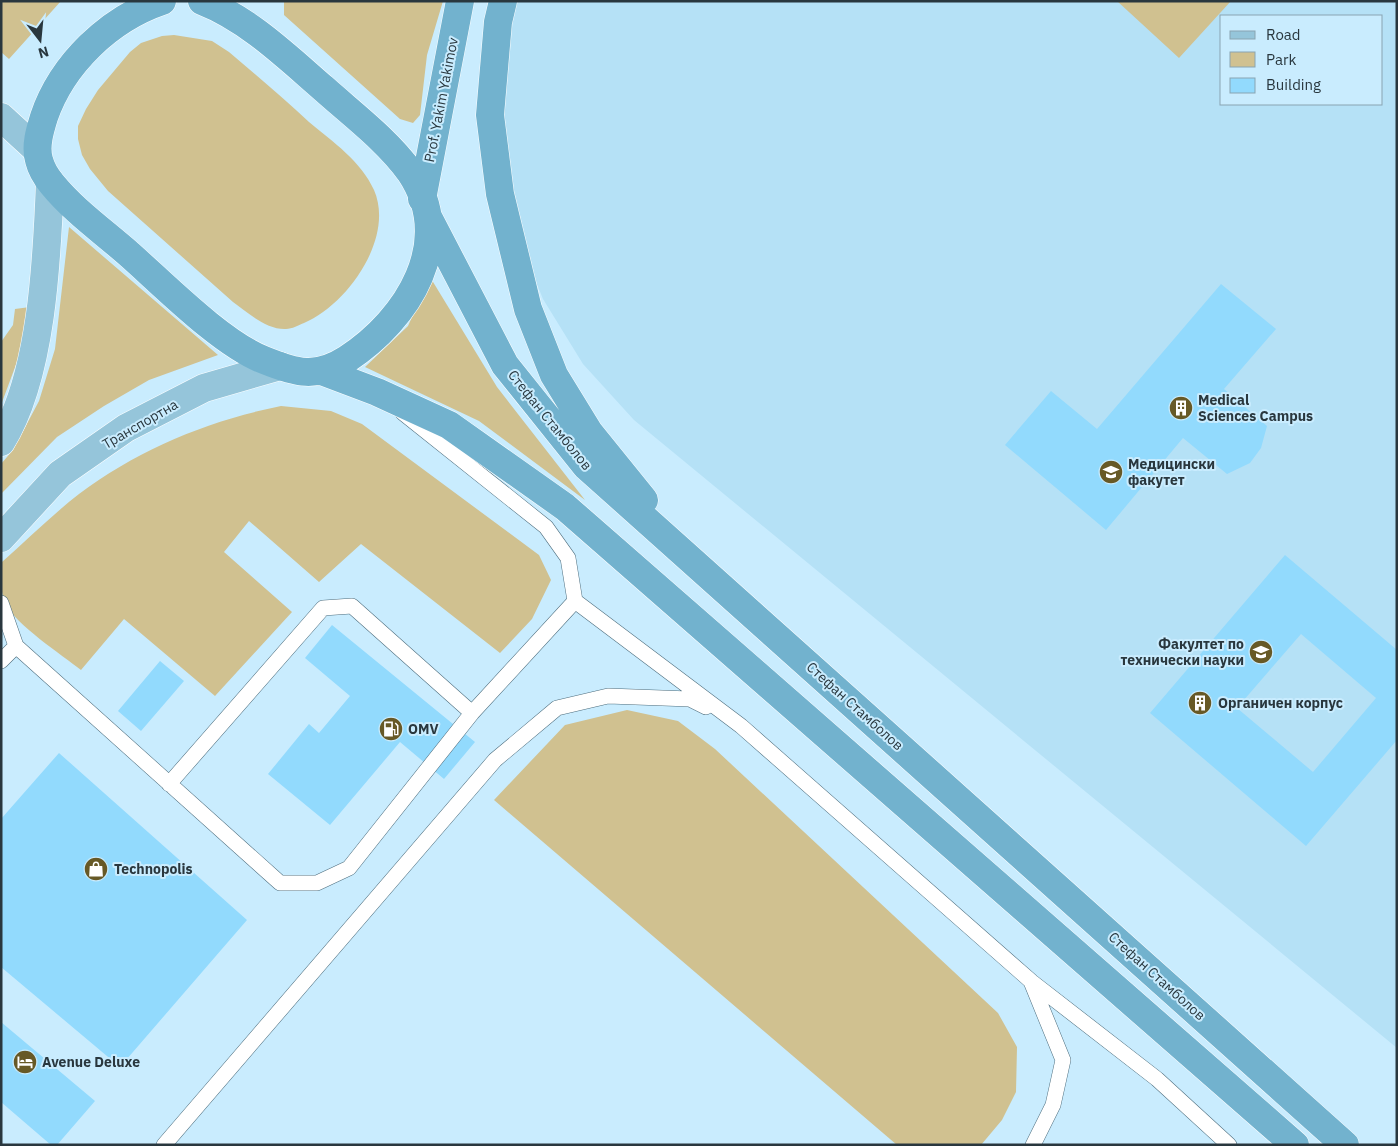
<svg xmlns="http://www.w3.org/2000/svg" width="1398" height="1146" viewBox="0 0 1398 1146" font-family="'IBM Plex Sans',sans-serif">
  <rect width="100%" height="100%" fill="#c9ecfe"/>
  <!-- built -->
  <path fill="#b5e1f6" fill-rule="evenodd" d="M508,1H1397V1048L634,420L583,364L543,299L514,228L499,153ZM1222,16H1382V104H1222Z"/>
  <!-- green -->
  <path fill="#d0c190" d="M1,1H61L9,59L1,52Z
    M284,1H443L427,55L420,115L413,123L400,119L284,15Z
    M1117,1H1231L1179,58Z
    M174,35L212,41L229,52C256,75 283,98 309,122C333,142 361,161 374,190C395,238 347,305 304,323C299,325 292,329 286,329C267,330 248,313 233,302L108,191L90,169L82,155L78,139V126L86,109L98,90L130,52L141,43L162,36Z
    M69,227L218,355L149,380L104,406L57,437L1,494V464L13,450L39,401L55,349Z
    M430,277L497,387L585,500L479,421L365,367L408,326Z
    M30,307L21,351L1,405V342L13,325L15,309Z
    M281,406L331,411L362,424L539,555L551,580L532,619L500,653L361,544L319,582L249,521L224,552L292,612L215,696L124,619L81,670C62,655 15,624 6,604C0,592 0,575 2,562C27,540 52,515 79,494C139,449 207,421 281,406Z
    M627,710L678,721L715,749L998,1013L1017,1047L1016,1092L1002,1120L981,1145H897L494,800L565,725Z"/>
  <!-- building -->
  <path fill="#92dafd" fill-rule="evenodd" d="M1221,284L1276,329L1224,389L1267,426L1261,448L1250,463L1227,474L1183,438L1106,530L1005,445L1051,391L1097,429Z
    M1285,555L1397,650V740L1306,846L1150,713ZM1301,634L1376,698L1313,772L1237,708Z
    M332,625L475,742L444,779L400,742L330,825L268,774L309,724L319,733L350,696L305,658Z
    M160,661L184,681L141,731L118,711Z
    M59,753L247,920L120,1067L1,967V819Z
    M1,1022L95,1101L57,1145H51L1,1102Z"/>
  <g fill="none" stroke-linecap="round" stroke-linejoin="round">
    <!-- service casing -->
    <g stroke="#4e6e7e" stroke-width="16">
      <path id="service" d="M403,413L546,527L568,558L575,601L741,726L1032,982L1157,1079L1229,1145
        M1,603L16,646L280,883H317L349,868L472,713
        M1,661L16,646
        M169,784L323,608L352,606L472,713L575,601
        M1032,984L1063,1060L1053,1105L1033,1145
        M164,1145L495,760L557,708L608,696L690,699L706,707"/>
    </g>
    <!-- primary casing -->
    <g stroke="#fff" stroke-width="29">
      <path id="primary" d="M1,117L37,150
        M1,442C42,377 47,259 50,182
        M1,538L60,474L126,428L204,388L280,366"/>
    </g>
    <!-- trunk casing -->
    <g stroke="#fff" stroke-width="29">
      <path id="trunk" d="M162,1C109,19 62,64 44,117C40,130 35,146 39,160C41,168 47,178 52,184C74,211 104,232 130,255C165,286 222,344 264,360C296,373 316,379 347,359C408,319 457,242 410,172C387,140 352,114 323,88C286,56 248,19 202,1
        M503,1L498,22L490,115L500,194L528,309L554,375L589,432L644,500
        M422,199L460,1
        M428,217L505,365L586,466L1345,1145
        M324,372L377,392L449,425L565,507L1295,1145"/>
    </g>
    <!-- service -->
    <use href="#service" stroke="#fff" stroke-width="15"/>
    <!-- primary -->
    <use href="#primary" stroke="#95c5da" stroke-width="28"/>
    <!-- trunk -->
    <use href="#trunk" stroke="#72b2ce" stroke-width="28"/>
  </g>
  <!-- icons -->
  <defs>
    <g id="building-disc" transform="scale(1.25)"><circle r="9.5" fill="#675926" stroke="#c9ecfe"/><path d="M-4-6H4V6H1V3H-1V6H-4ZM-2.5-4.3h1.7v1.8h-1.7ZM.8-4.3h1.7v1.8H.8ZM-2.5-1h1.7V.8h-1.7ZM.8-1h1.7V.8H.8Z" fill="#fff"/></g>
    <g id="university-disc" transform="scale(1.25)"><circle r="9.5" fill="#675926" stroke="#c9ecfe"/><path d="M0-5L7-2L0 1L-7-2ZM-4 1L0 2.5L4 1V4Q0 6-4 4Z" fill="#fff"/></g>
    <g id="fuel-disc" transform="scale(1.25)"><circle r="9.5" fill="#675926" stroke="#c9ecfe"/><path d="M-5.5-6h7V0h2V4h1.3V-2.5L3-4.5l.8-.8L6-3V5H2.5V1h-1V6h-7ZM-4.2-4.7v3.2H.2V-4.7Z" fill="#fff"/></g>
    <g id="shop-disc" transform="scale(1.25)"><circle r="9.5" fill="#675926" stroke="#c9ecfe"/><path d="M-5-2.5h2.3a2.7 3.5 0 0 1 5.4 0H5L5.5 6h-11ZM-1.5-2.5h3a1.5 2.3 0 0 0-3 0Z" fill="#fff"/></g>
    <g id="hotel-disc" transform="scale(1.25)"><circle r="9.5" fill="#675926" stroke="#c9ecfe"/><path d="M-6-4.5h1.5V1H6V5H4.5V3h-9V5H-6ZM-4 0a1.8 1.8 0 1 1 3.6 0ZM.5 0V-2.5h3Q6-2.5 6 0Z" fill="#fff"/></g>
  </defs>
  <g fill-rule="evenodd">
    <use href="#building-disc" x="1181" y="408"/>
    <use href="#university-disc" x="1111" y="472"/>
    <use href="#university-disc" x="1261" y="652"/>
    <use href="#building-disc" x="1200" y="703"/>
    <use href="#fuel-disc" x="391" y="729"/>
    <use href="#shop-disc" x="96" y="869"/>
    <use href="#hotel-disc" x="25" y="1062"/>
  </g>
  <g text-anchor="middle" stroke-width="4" stroke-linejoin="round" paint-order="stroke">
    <!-- street labels -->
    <g font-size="14" fill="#29373e" stroke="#c9ecfe">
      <text transform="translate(441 100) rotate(-79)" y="5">Prof. Yakim Yakimov</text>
      <text transform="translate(550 420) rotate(51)" y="5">Стефан Стамболов</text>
      <text transform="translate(140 424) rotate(-30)" y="5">Транспортна</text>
      <text transform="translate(855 706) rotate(42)" y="5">Стефан Стамболов</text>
      <text transform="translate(1157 976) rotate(42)" y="5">Стефан Стамболов</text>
    </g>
    <!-- poi labels -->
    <g font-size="14" font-weight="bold" fill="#29373e" stroke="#c9ecfe" text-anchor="start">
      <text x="1198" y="405">Medical<tspan x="1198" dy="16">Sciences Campus</tspan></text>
      <text x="1128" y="469">Медицински<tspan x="1128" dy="16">факутет</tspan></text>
      <text x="1244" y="649" text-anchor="end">Факултет по<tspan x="1244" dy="16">технически науки</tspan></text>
      <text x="1218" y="708">Органичен корпус</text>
      <text x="408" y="734">OMV</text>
      <text x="114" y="874">Technopolis</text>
      <text x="42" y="1067">Avenue Deluxe</text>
    </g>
  </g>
  <!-- border -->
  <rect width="1398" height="1146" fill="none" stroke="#29373e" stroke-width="5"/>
  <!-- legend -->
  <rect x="1220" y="15" width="162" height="90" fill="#c9ecfe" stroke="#89a4b1"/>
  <rect x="1230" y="31" width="25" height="8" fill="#95c5da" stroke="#89a4b1"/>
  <text x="1266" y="40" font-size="15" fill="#29373e">Road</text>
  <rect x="1230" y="52" width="25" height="15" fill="#d0c190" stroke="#89a4b1"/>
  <text x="1266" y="65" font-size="15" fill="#29373e">Park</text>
  <rect x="1230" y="78" width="25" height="15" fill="#92dafd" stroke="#89a4b1"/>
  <text x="1266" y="90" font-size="15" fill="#29373e">Building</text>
  <!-- north arrow -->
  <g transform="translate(40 40) rotate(164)" stroke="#c9ecfe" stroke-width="4" paint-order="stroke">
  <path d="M0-4L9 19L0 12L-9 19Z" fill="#29373e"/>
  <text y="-8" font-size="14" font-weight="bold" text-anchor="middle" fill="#29373e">N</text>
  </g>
</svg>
